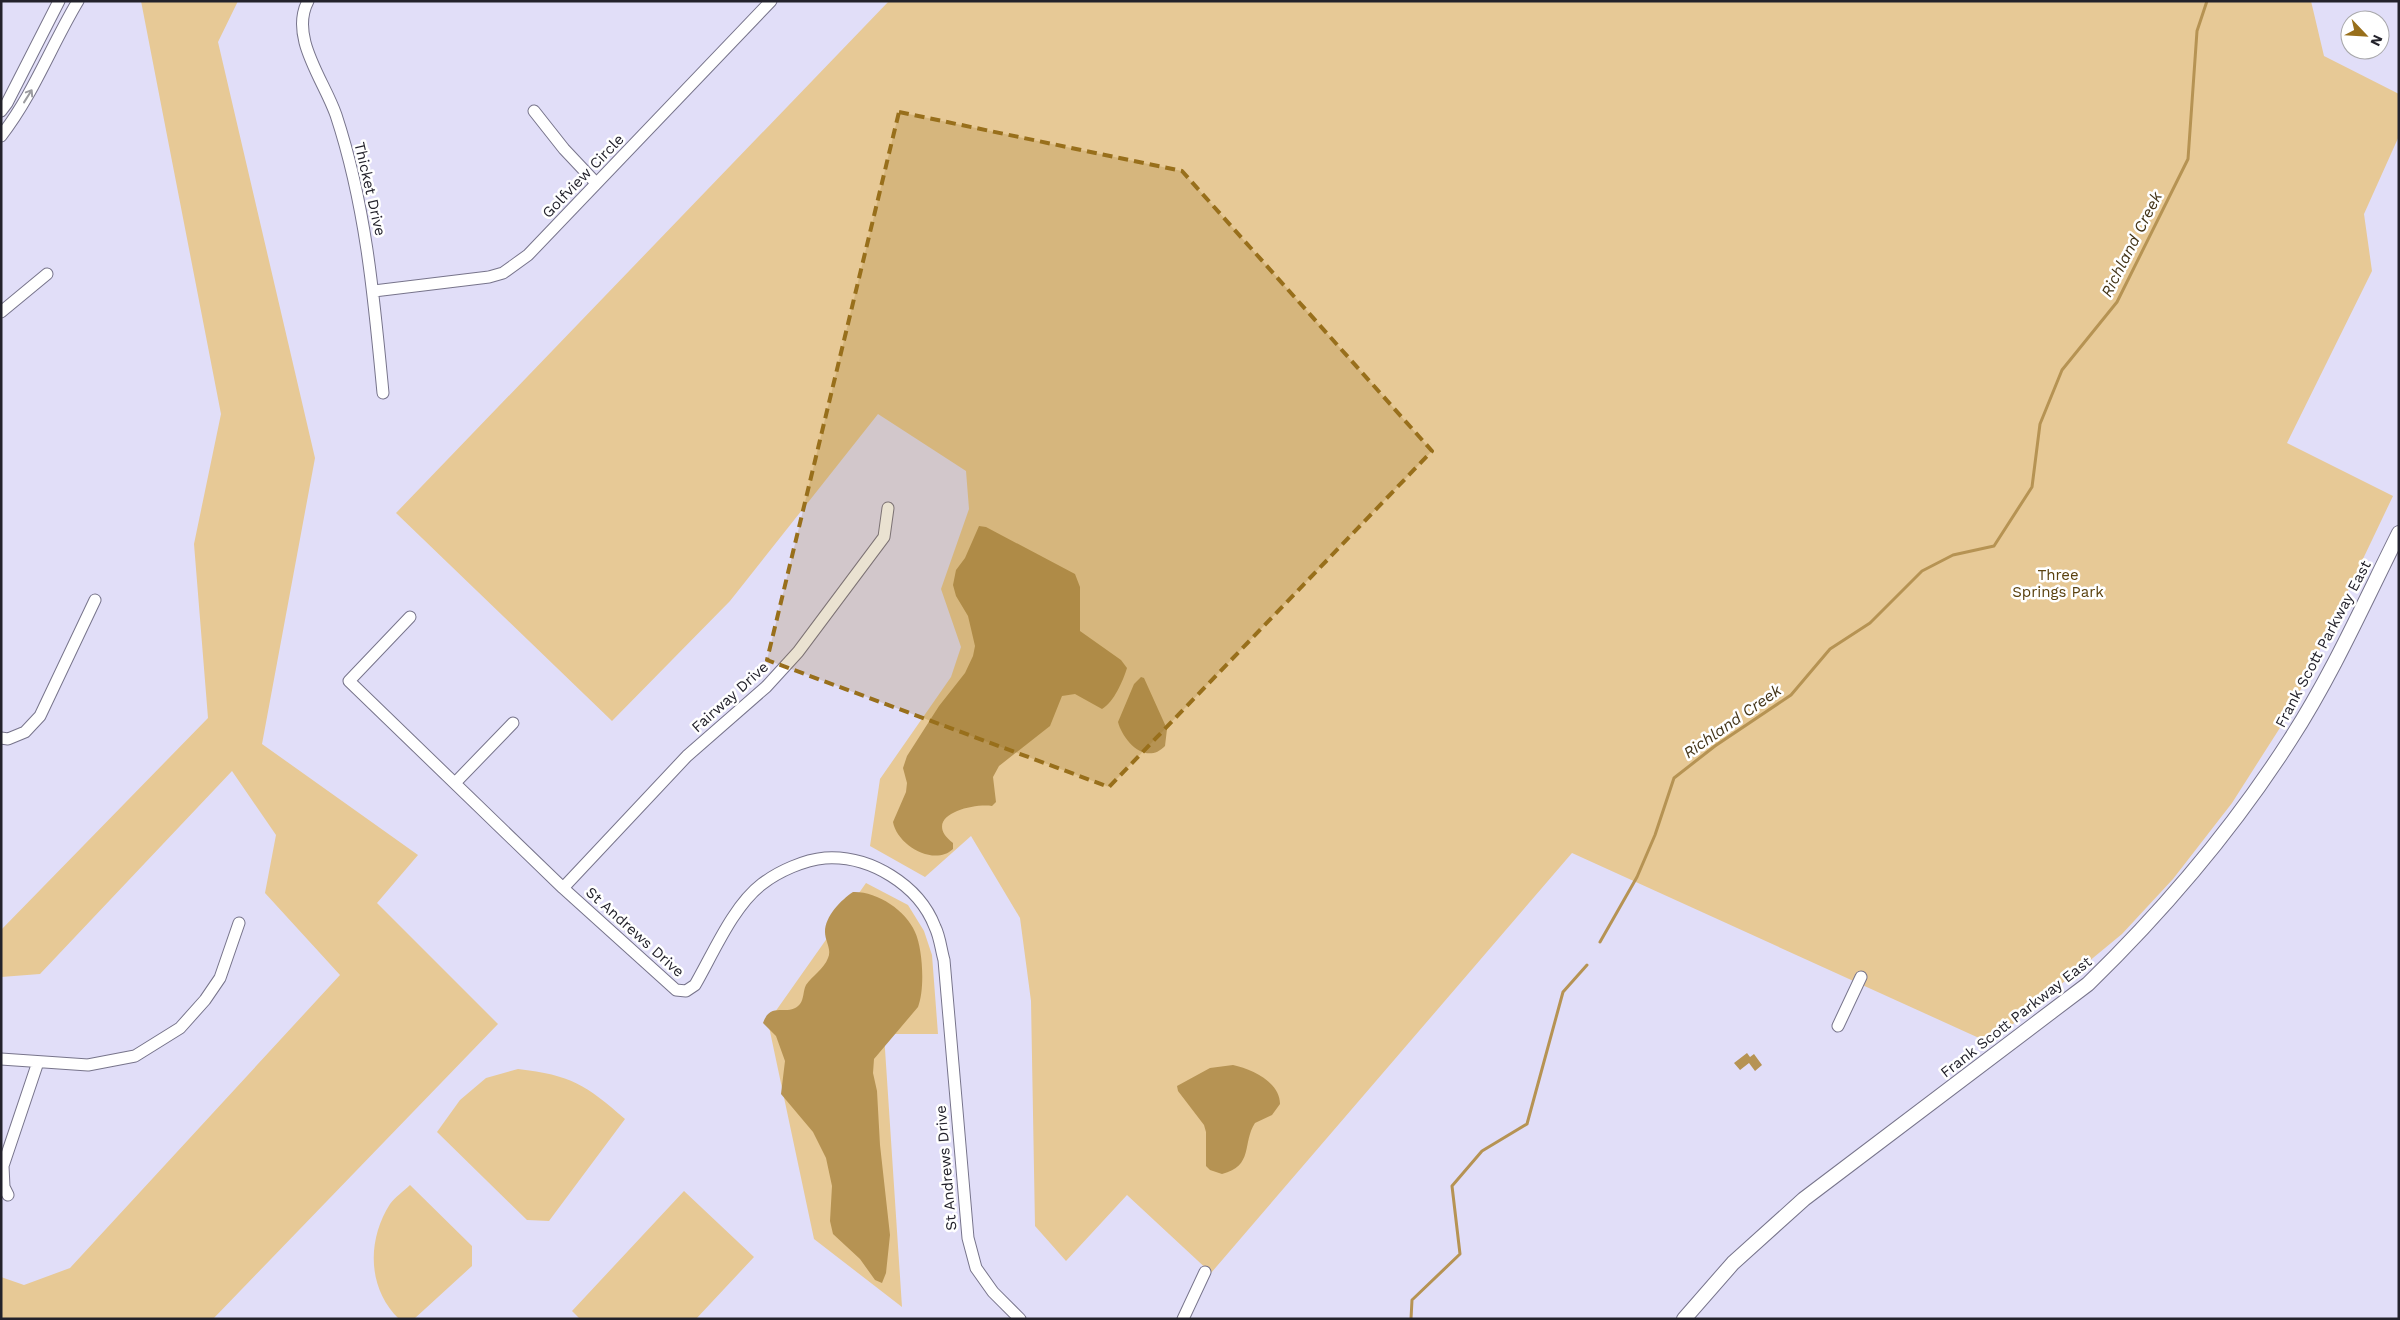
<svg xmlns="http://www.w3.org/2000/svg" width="2400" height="1320" viewBox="0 0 2400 1320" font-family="'Work Sans',sans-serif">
  <rect width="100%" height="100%" fill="#e1def8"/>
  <!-- green -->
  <path fill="#e7c996" d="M141,1H238L218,42L315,458L262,744L418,855L377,903L498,1024L213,1319H1V1277L24,1285L70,1268L340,975L265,893L276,835L232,771L40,974L1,977V930L208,718L194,544L221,414Z
    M889,1H2311L2324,56L2399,94V136L2364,214L2372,271L2287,443L2393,496L2290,712L2232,803L2173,879L2122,934L1990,1043L1572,853L1211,1273L1127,1195L1066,1261L1035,1226L1031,1001L1020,918L971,836L925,877L870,846L880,779L951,677L961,647L941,589L969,509L966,471L878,414L730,601L612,721L396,513Z
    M866,883L908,905L924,931L932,955L938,1034H884L902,1307L814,1239L768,1022Z
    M518,1069C571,1075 586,1085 625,1119L549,1221L527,1220L437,1132L460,1100L486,1078Z
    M410,1185L472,1246V1266L414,1319H399C367,1288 367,1240 390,1204C395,1197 404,1191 410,1185Z
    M684,1191L754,1257L696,1319H580L572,1311Z"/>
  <!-- water -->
  <path fill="#b69353" d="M979,526L986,527L1075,574L1080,587V631L1121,660L1127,668C1123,681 1114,702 1102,709L1075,694L1062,696L1050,726L999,766L993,777L996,802L992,806C970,803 920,817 953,843V849C934,867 897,845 893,822L906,792L907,783L903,768L907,756L939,706L965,673L973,656L975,646L968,616L956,596L953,585L956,570L965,558Z
    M1141,677L1144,678L1167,729L1165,746C1146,766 1123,741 1118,722L1134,684Z
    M853,892C876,891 906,910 915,932C923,949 925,990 918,1007L874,1059L873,1073L877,1091L880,1145L890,1235L886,1273L882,1283L875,1280L860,1259L833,1234L830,1221L832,1186L826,1158L813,1132L781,1094L785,1061L776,1036L763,1023C771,1000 788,1018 800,1004C804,999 803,991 806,985C812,976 824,969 828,958C832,949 825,941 825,932C825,916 841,900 853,892Z
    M1747,1053L1750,1057L1754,1054L1762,1065L1755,1071L1749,1063L1740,1070L1734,1063Z
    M1233,1065C1252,1069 1280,1082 1280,1104L1272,1115L1255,1123C1242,1143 1254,1166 1222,1174L1210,1170L1206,1166V1132L1204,1125L1178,1091L1177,1086L1210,1068Z"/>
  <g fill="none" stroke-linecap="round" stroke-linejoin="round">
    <!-- stream -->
    <path stroke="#b69353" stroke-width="3" d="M1600,942L1637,877L1655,835L1674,778L1715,746L1791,695L1830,649L1870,623L1922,571L1953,555L1994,546L2032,487L2040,424L2062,370L2117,302L2188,159L2197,31L2207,1
      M1411,1319L1412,1300L1460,1254L1452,1186L1482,1151L1527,1124L1563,992L1587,965"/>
    <!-- minor casing -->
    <g stroke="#77748b" stroke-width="13">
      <path id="minor" d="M308,1C289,37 324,80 336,115C366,206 374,298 383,393
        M1,111L7,103L59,1
        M534,111L564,149L596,183
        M1,136C33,95 51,46 78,1
        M374,291L489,277L503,273L528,255L771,1
        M1,312L47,274
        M410,617L349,681L563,888L676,990L686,991L695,985C713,954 733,906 762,884C779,871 804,860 825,858C870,855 919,885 935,927C940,937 941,950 944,960L968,1238L976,1268L993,1292L1020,1319
        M1,738L8,739L25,732L40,716L95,600
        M455,783L513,723
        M563,888L687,756L766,687L798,652L884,537L888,508
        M1838,1026L1861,977
        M1,1059L88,1065L135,1056L180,1028L205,1000L220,978L239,923
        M8,1195L4,1187L3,1166L38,1062
        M1183,1319L1205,1272"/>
    </g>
    <!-- major casing -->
    <g stroke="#77748b" stroke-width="16">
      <path id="major" d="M1684,1319L1733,1263L1804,1199L2088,984C2164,910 2233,829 2290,740C2332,675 2364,603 2399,533"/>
    </g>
    <!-- minor -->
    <use href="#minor" stroke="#fff" stroke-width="11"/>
    <!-- major -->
    <use href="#major" stroke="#fff" stroke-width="14"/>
  </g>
  <!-- one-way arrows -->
  <defs><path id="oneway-shaft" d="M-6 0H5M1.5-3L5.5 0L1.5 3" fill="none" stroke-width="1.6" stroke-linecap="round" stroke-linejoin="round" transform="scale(1.25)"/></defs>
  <use stroke="#9c9ca0" href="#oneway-shaft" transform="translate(28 96) rotate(-58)"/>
  <!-- marked area -->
  <path fill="#986f1b" fill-opacity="0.2" stroke="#986f1b" stroke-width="4" stroke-dasharray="10 6" stroke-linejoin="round" d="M899,112L1182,171L1432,451L1109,787L767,660Z"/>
  <g text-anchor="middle" stroke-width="5" stroke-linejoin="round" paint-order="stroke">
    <!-- street labels -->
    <g font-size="15" fill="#23222b" stroke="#fff">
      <text transform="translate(583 176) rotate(-46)" y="5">Golfview Circle</text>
      <text transform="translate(370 189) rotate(77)" y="5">Thicket Drive</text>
      <text transform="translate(2323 644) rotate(-62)" y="5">Frank Scott Parkway East</text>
      <text transform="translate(730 697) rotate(-42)" y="5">Fairway Drive</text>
      <text transform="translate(635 932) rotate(42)" y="5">St Andrews Drive</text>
      <text transform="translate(2016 1017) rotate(-38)" y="5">Frank Scott Parkway East</text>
      <text transform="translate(946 1168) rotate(-95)" y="5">St Andrews Drive</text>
    </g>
    <!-- park labels -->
    <g font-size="15" fill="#5a410e" stroke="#fff">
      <text x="2058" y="580">Three<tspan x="2058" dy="17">Springs Park</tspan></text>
    </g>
    <!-- water labels -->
    <g font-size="16" font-style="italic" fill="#433417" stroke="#fff">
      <text transform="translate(2131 244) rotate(-63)" y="6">Richland Creek</text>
      <text transform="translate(1732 721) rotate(-35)" y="6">Richland Creek</text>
    </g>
  </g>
  <!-- border -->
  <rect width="2400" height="1320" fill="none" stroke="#23222b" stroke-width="5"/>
  <!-- north arrow -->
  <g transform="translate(2365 35) rotate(115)"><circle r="24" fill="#ffffff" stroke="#a7a7aa"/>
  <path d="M0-4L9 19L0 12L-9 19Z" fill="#986f1b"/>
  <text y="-8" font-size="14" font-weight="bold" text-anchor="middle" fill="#23222b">N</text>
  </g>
</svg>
